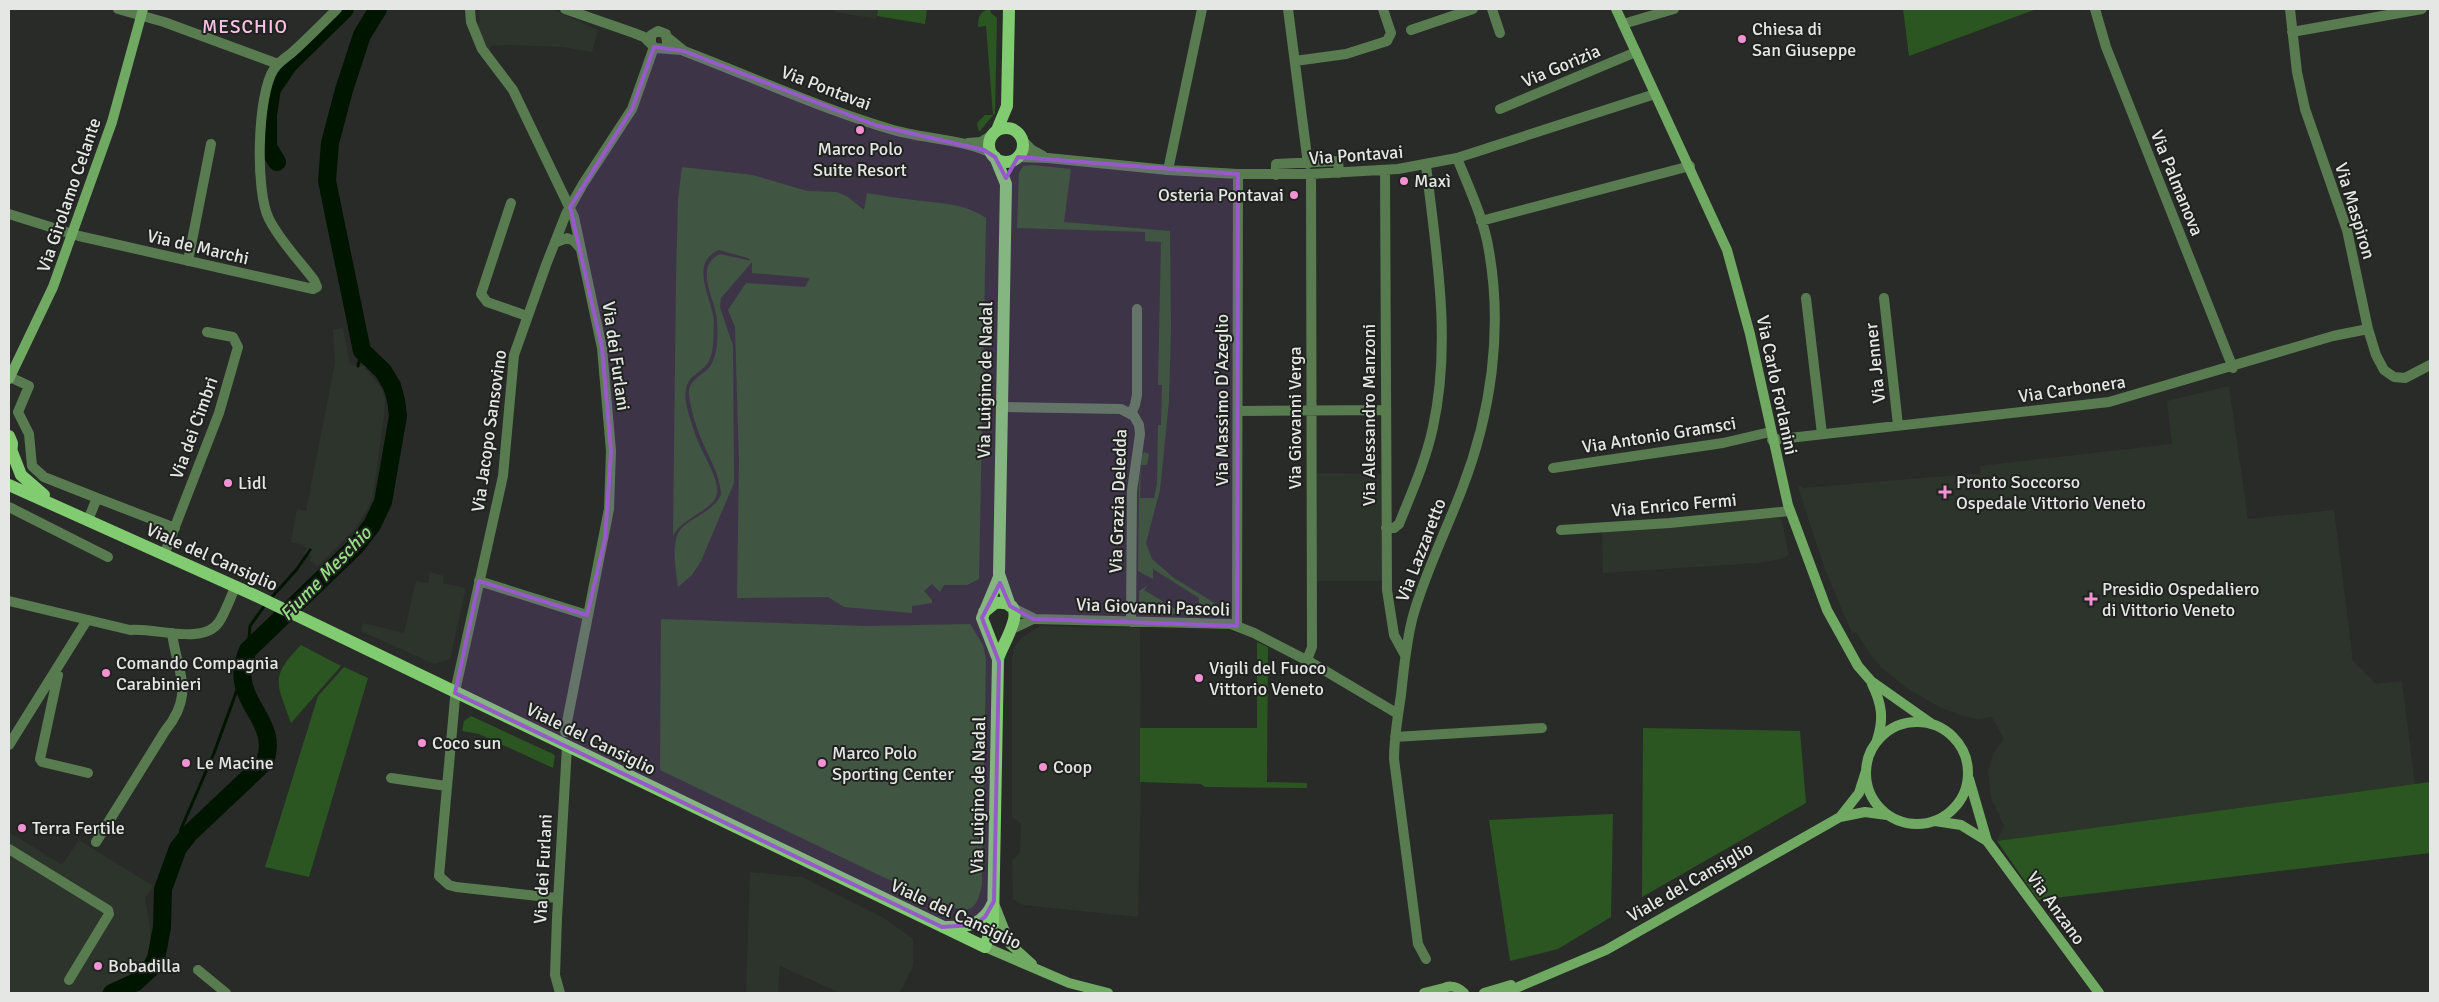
<svg xmlns="http://www.w3.org/2000/svg" width="2439" height="1002" viewBox="0 0 2439 1002" font-family="Signika,sans-serif">
  <rect width="100%" height="100%" fill="#292b28"/>
  <!-- built -->
  <path fill="#2d342b" d="M479,9H551L598,30L592,52L564,47L509,45L490,46L491,51H489L476,25L480,23Z
    M831,9H878L876,19L836,12Z
    M343,328L350,364L362,367L365,360L369,361L365,369L381,387L385,399L384,415L373,496L368,508L355,529L318,566L310,561L311,556L303,554L307,548L304,545L291,542L297,509L306,511L335,363L333,330Z
    M2229,386L2248,519L2334,510L2353,661L2376,684L2402,681L2415,784L1997,841L2004,826L1991,798L1988,771L1994,752L2004,739L1992,717L1978,719L1962,716L1939,707L1907,688L1881,667L1870,654L1856,632L1852,633L1824,567L1797,484L1803,488L1981,473L1980,466L2172,444L2167,401Z
    M1317,473L1381,474L1383,581H1317Z
    M1779,517L1782,521L1789,555L1781,559L1758,563L1603,573L1602,532Z
    M430,572L444,576L443,583L466,588L450,659L434,664L361,631L363,623L404,633L416,581L428,583Z
    M1040,626L1140,628L1141,787L1138,917L1023,905L1013,899L1012,860L1020,853L1021,824L1012,816V659L1014,648L1021,638Z
    M9,832L62,865L79,840L153,886L145,898L150,927V949L143,964L135,973L98,993H9Z
    M750,872L802,877L884,918L913,939V966L900,993H840L780,966L778,993H746Z"/>
  <!-- green -->
  <path fill="#2b5621" d="M878,9H927L925,24L877,16Z
    M990,9L991,13L997,18L995,113L979,132L977,123L985,115H993L986,26L978,27C978,17 980,11 990,9Z
    M1903,9H2037L1909,56Z
    M1032,165L1071,169L1064,222L1170,231L1171,328L1169,401L1160,490L1146,543L1152,559L1174,578L1229,612L1221,615L1205,614L1199,606V598L1153,569V579L1138,571L1139,485L1142,455L1144,452L1149,454L1147,465H1141L1140,498H1154L1157,484L1158,425H1161L1162,385H1158L1161,242L1145,241V232L1017,228L1019,173L1023,166Z
    M682,167L753,175L807,191L837,192L848,197L864,210L867,193C885,196 904,199 922,201C947,204 965,204 986,218L979,579L967,585H944L940,592L932,584L924,591L932,600V603L912,606V613L844,607L828,597L737,598L739,462L735,327L728,310L746,283L805,287L810,278L752,273V262L721,298L720,307L733,346L734,483L701,561L692,575L678,587C676,571 672,551 677,536C682,519 714,514 721,494C720,473 707,455 700,436C695,424 691,409 689,395C688,377 706,376 712,363C718,352 718,333 717,321C717,302 692,267 720,254L751,261L748,258L719,250C687,264 714,301 714,323C713,334 715,354 707,364C700,373 688,376 686,389C683,403 691,420 695,434C700,450 720,479 717,494C713,511 681,518 673,536L676,280L678,200Z
    M1148,585L1144,590L1182,613C1173,615 1144,617 1140,607C1138,602 1140,595 1139,591Z
    M661,619L867,626L970,624L983,645L986,660L982,884C979,898 977,911 960,910L883,877L660,770Z
    M1257,642L1268,647L1267,782L1307,783V788L1205,787L1201,784L1140,782V728H1257Z
    M301,645L341,666L291,723C277,683 269,678 301,645Z
    M344,667L368,678L309,877L265,867L318,696Z
    M471,716L553,754L555,756L553,768L479,734L462,731L464,721Z
    M1643,728L1800,731L1806,803L1642,897Z
    M2430,782V853L2038,900L1997,841Z
    M1613,814L1611,917L1558,949L1510,961L1489,820Z"/>
  <g fill="none" stroke-linecap="round" stroke-linejoin="round">
    <!-- stream -->
    <path stroke="#001500" stroke-width="3" d="M358,366L362,351
      M271,598L297,569L310,550
      M248,650L250,626L265,605
      M178,848L181,829L214,753L241,679"/>
    <!-- river -->
    <path stroke="#001500" stroke-width="18" d="M277,162L268,147V115L272,89L289,64L345,9
      M112,993L136,982L150,969L156,959L162,927L163,889L178,848L190,833L265,762C281,716 225,702 248,650L356,546L372,525L383,502L398,416L396,400L392,386L383,371L362,351L327,181L330,143L344,90L362,35L378,9"/>
    <!-- street -->
    <path stroke="#587b50" stroke-width="10" d="M118,9L164,22L278,64
      M470,9L471,22L482,49L513,90L574,217L602,348L611,451L609,509L565,732
      M565,9L634,33L644,37L655,48L682,50
      M1288,9L1308,164
      M1492,9L1500,33
      M2095,9L2106,47L2233,368
      M2290,9L2297,72L2305,109L2347,230L2368,329L2376,355L2384,370L2394,377L2405,378L2430,365
      M1623,24L1674,9
      M1411,30L1473,9
      M2292,32L2422,9
      M668,38L684,51C752,77 820,108 890,129C921,139 965,139 993,154
      M651,44V35L658,31L666,34L667,43
      M1295,61L1346,54L1387,41L1391,33L1383,9
      M1500,109L1636,52
      M1023,141L1032,150L1043,156
      M968,143L981,142L992,135
      M1018,157L1048,158L1168,170L1238,174H1311L1398,169L1457,158L1655,94
      M1168,170L1202,9
      M1385,171L1387,590L1394,635L1405,655
      M1276,175V164L1338,161L1339,173
      M511,203L481,294L487,302L527,316
      M9,214L79,236L313,289L317,287L314,280C299,260 280,241 269,219C255,192 257,94 274,69C279,61 289,56 296,49C310,36 323,23 337,9
      M1481,221L1690,166
      M555,243L567,238L574,241L580,248
      M188,261L211,144
      M1806,298L1822,434
      M1884,298L1898,425
      M10,377L29,386L18,412L29,434L32,466L44,477L97,498L88,520
      M1003,407L1121,409L1134,416L1139,425L1140,434L1132,491L1131,622
      M1238,411L1385,410
      M1131,414L1135,405L1137,395V309
      M1772,440L2109,402L2333,336L2368,329
      M1553,468L1723,443L1770,432
      M97,498L175,528
      M9,507L108,557
      M1386,528H1394L1399,524C1412,492 1426,460 1433,427C1452,341 1436,251 1426,165
      M1561,530L1670,523L1790,511
      M164,555L219,413L238,347L233,337L207,332
      M479,581L587,615
      M9,601L130,630C155,627 203,646 219,622C226,611 230,598 236,586
      M1011,607L1035,619L1231,624L1254,633L1312,663L1398,714
      M1237,626L1238,174
      M1012,629L1033,619
      M1307,660L1312,647L1311,174
      M58,675L40,759L42,762L88,773
      M1395,737L1542,728
      M9,745L87,620
      M391,778L446,786
      M96,842L165,731C196,693 177,673 172,633
      M9,849L108,910L109,914L69,980
      M557,898L456,887L449,885L439,876L456,687L503,476L514,355L546,265L566,214L583,184L632,109L654,47
      M1426,959L1418,944L1394,759C1394,737 1398,716 1401,695C1404,668 1406,642 1413,616C1425,573 1446,531 1462,489C1491,414 1503,331 1489,251C1484,219 1469,188 1457,158
      M198,970L226,993
      M560,993L555,975L557,918L567,747"/>
    <!-- secondary -->
    <path stroke="#6fa962" stroke-width="10" d="M1616,9L1727,250L1750,334L1788,505L1827,610L1858,666L1871,681L1932,724
      M9,379L53,287L112,122L143,9
      M1872,684C1882,704 1884,719 1877,740
      M1866 773a51 51 0 1 1 102 0a51 51 0 1 1-102 0Z
      M1969,779L1987,841L2099,993
      M1840,817L1865,812L1887,815
      M1935,821L1961,825L1987,841
      M995,906L1010,944L1032,964
      M985,947L1069,983L1108,993
      M1424,993L1444,988
      M1438,993C1446,984 1456,985 1464,993
      M1484,993L1511,985
      M1504,993L1606,950L1840,817L1859,793L1866,771"/>
    <!-- primary -->
    <path stroke="#81cc70" stroke-width="12" d="M989 145a17 17 0 1 1 34 0a17 17 0 1 1-34 0Z
      M997,130L1007,106L1009,9
      M995,157L1006,184L999,574L1010,606
      M9,436L12,443L11,458
      M12,452L21,475L44,495
      M9,485L252,594L985,947L993,923L998,659C1002,643 1035,599 995,603L984,612
      M998,659L982,618L999,577
      M947,927C969,927 983,925 993,903"/>
  </g>
  <!-- marked area -->
  <path fill="#965bc8" fill-opacity="0.2" stroke="#965bc8" stroke-width="4" stroke-linejoin="round" d="M654,47L684,51L875,125L984,150L995,157L1006,178L1018,157L1238,174L1237,626L1033,619L1010,606L1000,583L982,618L999,662L994,901L985,917L974,925L942,927L455,693L479,581L587,615L605,539L611,451L602,348L570,207L632,109Z"/>
  <!-- markers -->
  <g fill="#f491d3" stroke="#1f221e" stroke-width="2">
    <circle cx="1742" cy="39" r="5"/>
    <circle cx="860" cy="130" r="5"/>
    <circle cx="1404" cy="181" r="5"/>
    <circle cx="1294" cy="195" r="5"/>
    <circle cx="228" cy="483" r="5"/>
    <path d="M1942.5 484.5h5v5h5v5h-5v5h-5v-5h-5v-5h5z"/>
    <path d="M2088.5 591.5h5v5h5v5h-5v5h-5v-5h-5v-5h5z"/>
    <circle cx="106" cy="673" r="5"/>
    <circle cx="1199" cy="678" r="5"/>
    <circle cx="422" cy="743" r="5"/>
    <circle cx="186" cy="763" r="5"/>
    <circle cx="822" cy="763" r="5"/>
    <circle cx="1043" cy="767" r="5"/>
    <circle cx="22" cy="828" r="5"/>
    <circle cx="98" cy="966" r="5"/>
  </g>
  <g text-anchor="middle" stroke-width="4" stroke-linejoin="round" paint-order="stroke">
    <!-- poi labels -->
    <g font-size="18" fill="#e5e7e5" stroke="#1f221e" text-anchor="start">
      <text x="1752" y="35">Chiesa di<tspan x="1752" dy="21">San Giuseppe</tspan></text>
      <text x="860" y="155" text-anchor="middle">Marco Polo<tspan x="860" dy="21">Suite Resort</tspan></text>
      <text x="1414" y="187">Maxì</text>
      <text x="1284" y="201" text-anchor="end">Osteria Pontavai</text>
      <text x="1956" y="488">Pronto Soccorso<tspan x="1956" dy="21">Ospedale Vittorio Veneto</tspan></text>
      <text x="238" y="489">Lidl</text>
      <text x="2102" y="595">Presidio Ospedaliero<tspan x="2102" dy="21">di Vittorio Veneto</tspan></text>
      <text x="116" y="669">Comando Compagnia<tspan x="116" dy="21">Carabinieri</tspan></text>
      <text x="1209" y="674">Vigili del Fuoco<tspan x="1209" dy="21">Vittorio Veneto</tspan></text>
      <text x="432" y="749">Coco sun</text>
      <text x="832" y="759">Marco Polo<tspan x="832" dy="21">Sporting Center</tspan></text>
      <text x="196" y="769">Le Macine</text>
      <text x="1053" y="773">Coop</text>
      <text x="32" y="834">Terra Fertile</text>
      <text x="108" y="972">Bobadilla</text>
    </g>
    <!-- street labels -->
    <g font-size="18" fill="#e5e7e5" stroke="#1f221e">
      <text transform="translate(1561 66) rotate(-23)" y="6">Via Gorizia</text>
      <text transform="translate(826 88) rotate(21)" y="6">Via Pontavai</text>
      <text transform="translate(1356 155) rotate(-4)" y="6">Via Pontavai</text>
      <text transform="translate(2177 183) rotate(68)" y="6">Via Palmanova</text>
      <text transform="translate(69 195) rotate(-71)" y="6">Via Girolamo Celante</text>
      <text transform="translate(2355 211) rotate(73)" y="6">Via Maspiron</text>
      <text transform="translate(198 247) rotate(13)" y="6">Via de Marchi</text>
      <text transform="translate(616 356) rotate(82)" y="6">Via dei Furlani</text>
      <text transform="translate(1875 363) rotate(-96)" y="6">Via Jenner</text>
      <text transform="translate(985 380) rotate(-89)" y="6">Via Luigino de Nadal</text>
      <text transform="translate(1777 385) rotate(78)" y="6">Via Carlo Forlanini</text>
      <text transform="translate(2072 389) rotate(-8)" y="6">Via Carbonera</text>
      <text transform="translate(1222 400) rotate(-90)" y="6">Via Massimo D'Azeglio</text>
      <text transform="translate(1369 415) rotate(-90)" y="6">Via Alessandro Manzoni</text>
      <text transform="translate(1295 418) rotate(-90)" y="6">Via Giovanni Verga</text>
      <text transform="translate(194 428) rotate(-70)" y="6">Via dei Cimbri</text>
      <text transform="translate(489 431) rotate(-82)" y="6">Via Jacopo Sansovino</text>
      <text transform="translate(1659 435) rotate(-9)" y="6">Via Antonio Gramsci</text>
      <text transform="translate(1118 501) rotate(-88)" y="6">Via Grazia Deledda</text>
      <text transform="translate(1674 505) rotate(-5)" y="6">Via Enrico Fermi</text>
      <text transform="translate(1421 550) rotate(-69)" y="6">Via Lazzaretto</text>
      <text transform="translate(212 557) rotate(24)" y="6">Viale del Cansiglio</text>
      <text transform="translate(1153 607) rotate(2)" y="6">Via Giovanni Pascoli</text>
      <text transform="translate(591 739) rotate(26)" y="6">Viale del Cansiglio</text>
      <text transform="translate(978 795) rotate(-89)" y="6">Via Luigino de Nadal</text>
      <text transform="translate(543 869) rotate(-87)" y="6">Via dei Furlani</text>
      <text transform="translate(1690 882) rotate(-30)" y="6">Viale del Cansiglio</text>
      <text transform="translate(2056 908) rotate(54)" y="6">Via Anzano</text>
      <text transform="translate(956 914) rotate(25)" y="6">Viale del Cansiglio</text>
    </g>
    <!-- neighbourhood labels -->
    <g font-size="19" letter-spacing="1" fill="#fbc2e6" stroke="#1f221e">
      <text x="245" y="33">MESCHIO</text>
    </g>
    <!-- water labels -->
    <g font-size="19" font-style="italic" fill="#97e086" stroke="#1f221e">
      <text transform="translate(325 573) rotate(-46)" y="7">Fiume Meschio</text>
    </g>
  </g>
  <!-- border -->
  <rect width="2439" height="1002" fill="none" stroke="#e5e7e5" stroke-width="20"/>
</svg>
